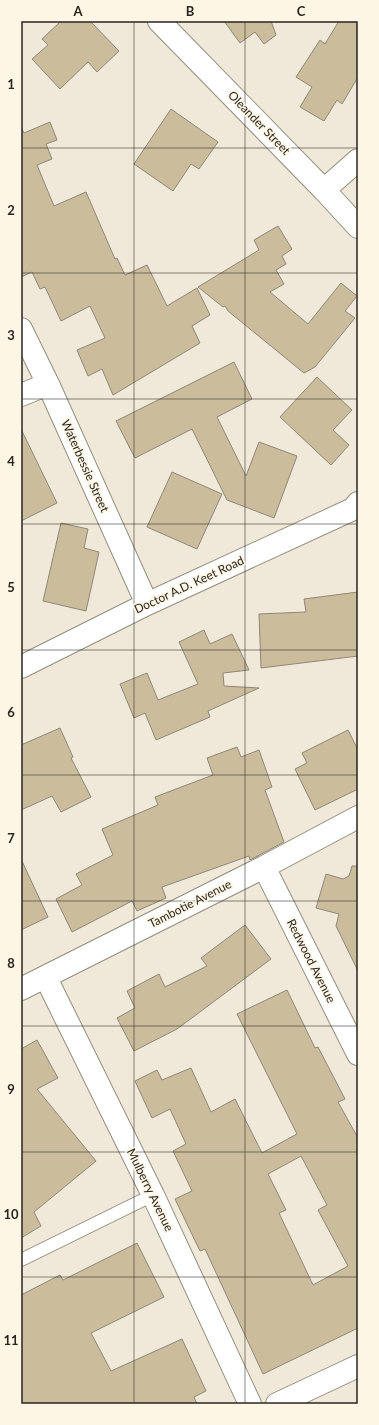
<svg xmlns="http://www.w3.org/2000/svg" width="379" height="1425" viewBox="0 0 379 1425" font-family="Lato,sans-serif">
  <rect width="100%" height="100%" fill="#f0e8d8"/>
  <!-- building -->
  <path fill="#cbbd9c" stroke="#8e8879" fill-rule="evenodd" d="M61,21H90L119,51L97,72L88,62L60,89L32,59L48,45L42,39Z
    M224,21H271L276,35L264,44L255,32L240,43Z
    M339,21H358V77L342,104L337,100L324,121L300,107L312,87L296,77L320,40L325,44Z
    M171,109L218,142L199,169L191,164L173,191L134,164Z
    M50,122L57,140L46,144L52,159L37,165L54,206L86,192L115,259L117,258L125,275L147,265L167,306L197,288L210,315L192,326L200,343L113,395L102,369L88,376L77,350L105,338L90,306L61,321L45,287L40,289L32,272L21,277V127L24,133Z
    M278,226L292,249L282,256L286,264L276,270L284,284L270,292L308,324L341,283L357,296L345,311L355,318L315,367L304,373L228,311L225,306L223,307L198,287L259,250L254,240Z
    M234,362L252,399L217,417L246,476L259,442L297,456L274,518L227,500L192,429L135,458L116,421Z
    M317,377L352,410L333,430L349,445L331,465L280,417Z
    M21,429L57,503L21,521Z
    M172,472L222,494L197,549L147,527Z
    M61,523L88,529L84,548L99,552L86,611L43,601Z
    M358,592V656L261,668L259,614L306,612L304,599Z
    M204,630L210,644L232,634L249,670L223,673L224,686L259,688L208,711L210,717L156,740L145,713L134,718L120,684L147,673L158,700L198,684L179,642Z
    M60,728L73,757L71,758L91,797L61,812L52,796L21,810V745Z
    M348,730L358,750V789L315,810L295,769L307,763L302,753Z
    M237,747L241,757L259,750L272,787L265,790L284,842L250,860L249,856L162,887L166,898L137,911L132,901L72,932L56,899L82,885L76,874L113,855L102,829L158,805L155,797L213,775L207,758Z
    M21,859L48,917L21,930Z
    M352,866H358V971L336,926L339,914L316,908L326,874L343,879L349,876Z
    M245,925L271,959L177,1029L134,1051L117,1018L135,1008L127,991L159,974L165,987L207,966L201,958Z
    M287,990L315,1048L318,1047L345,1099L338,1102L358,1138V1328L263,1374L205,1249L200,1251L175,1199L192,1191L173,1151L186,1144L170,1109L152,1118L135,1081L157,1070L162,1080L191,1068L211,1112L235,1099L262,1153L297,1134L237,1014ZM301,1156L327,1205L318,1210L348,1266L313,1285L279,1213L286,1210L268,1174Z
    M37,1040L58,1078L37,1089L96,1161L34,1212L41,1226L21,1238V1049Z
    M137,1243L164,1297L91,1333L111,1371L182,1339L206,1391L194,1397L197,1404H21V1295L60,1275L63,1280Z"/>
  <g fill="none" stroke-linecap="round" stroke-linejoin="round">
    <!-- lane casing -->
    <g stroke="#948e7f" stroke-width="14">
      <path id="lane" d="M21,1260L153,1195"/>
    </g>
    <!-- street casing -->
    <g stroke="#948e7f" stroke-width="24">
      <path id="street" d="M159,21L324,190L358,227
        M324,190L358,160
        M21,329L48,384L147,604
        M21,395L48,384
        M21,667L147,604L353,509L358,503
        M264,867L358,1054
        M46,978L153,1195L250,1404
        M21,989L264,867L358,817
        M277,1404L358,1366"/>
    </g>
    <!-- lane -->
    <use href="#lane" stroke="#fff" stroke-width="12"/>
    <!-- street -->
    <use href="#street" stroke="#fff" stroke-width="22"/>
  </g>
  <!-- grid -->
  <path fill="none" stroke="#292620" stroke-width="1" stroke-opacity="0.55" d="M134,21V1404M245,21V1404M21,148H358M21,273H358M21,399H358M21,524H358M21,650H358M21,775H358M21,901H358M21,1026H358M21,1152H358M21,1277H358"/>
  <g text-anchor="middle" stroke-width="3.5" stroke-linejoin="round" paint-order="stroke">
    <!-- street labels -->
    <g font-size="12" fill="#292620" stroke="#fdf6e5">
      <text transform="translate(259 123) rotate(46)" y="4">Oleander Street</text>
      <text transform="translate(85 466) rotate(66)" y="4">Waterbessie Street</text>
      <text transform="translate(189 585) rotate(-25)" y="4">Doctor A.D. Keet Road</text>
      <text transform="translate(190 904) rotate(-27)" y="4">Tambotie Avenue</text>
      <text transform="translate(311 961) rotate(63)" y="4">Redwood Avenue</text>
      <text transform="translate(150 1190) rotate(64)" y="4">Mulberry Avenue</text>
    </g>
  </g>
  <!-- border -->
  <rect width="379" height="1425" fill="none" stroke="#fdf6e5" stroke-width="44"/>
  <rect x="22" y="22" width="335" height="1381" fill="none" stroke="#292620" stroke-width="1.5"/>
  <g font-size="13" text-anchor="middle" font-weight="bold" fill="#292620">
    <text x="78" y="16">A</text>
    <text x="190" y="16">B</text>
    <text x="301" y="16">C</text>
    <text x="11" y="89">1</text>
    <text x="11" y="215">2</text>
    <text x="11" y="340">3</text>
    <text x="11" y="466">4</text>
    <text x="11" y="592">5</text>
    <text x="11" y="717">6</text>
    <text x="11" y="843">7</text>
    <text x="11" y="968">8</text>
    <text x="11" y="1094">9</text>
    <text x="11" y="1219">10</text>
    <text x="11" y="1345">11</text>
  </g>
</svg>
